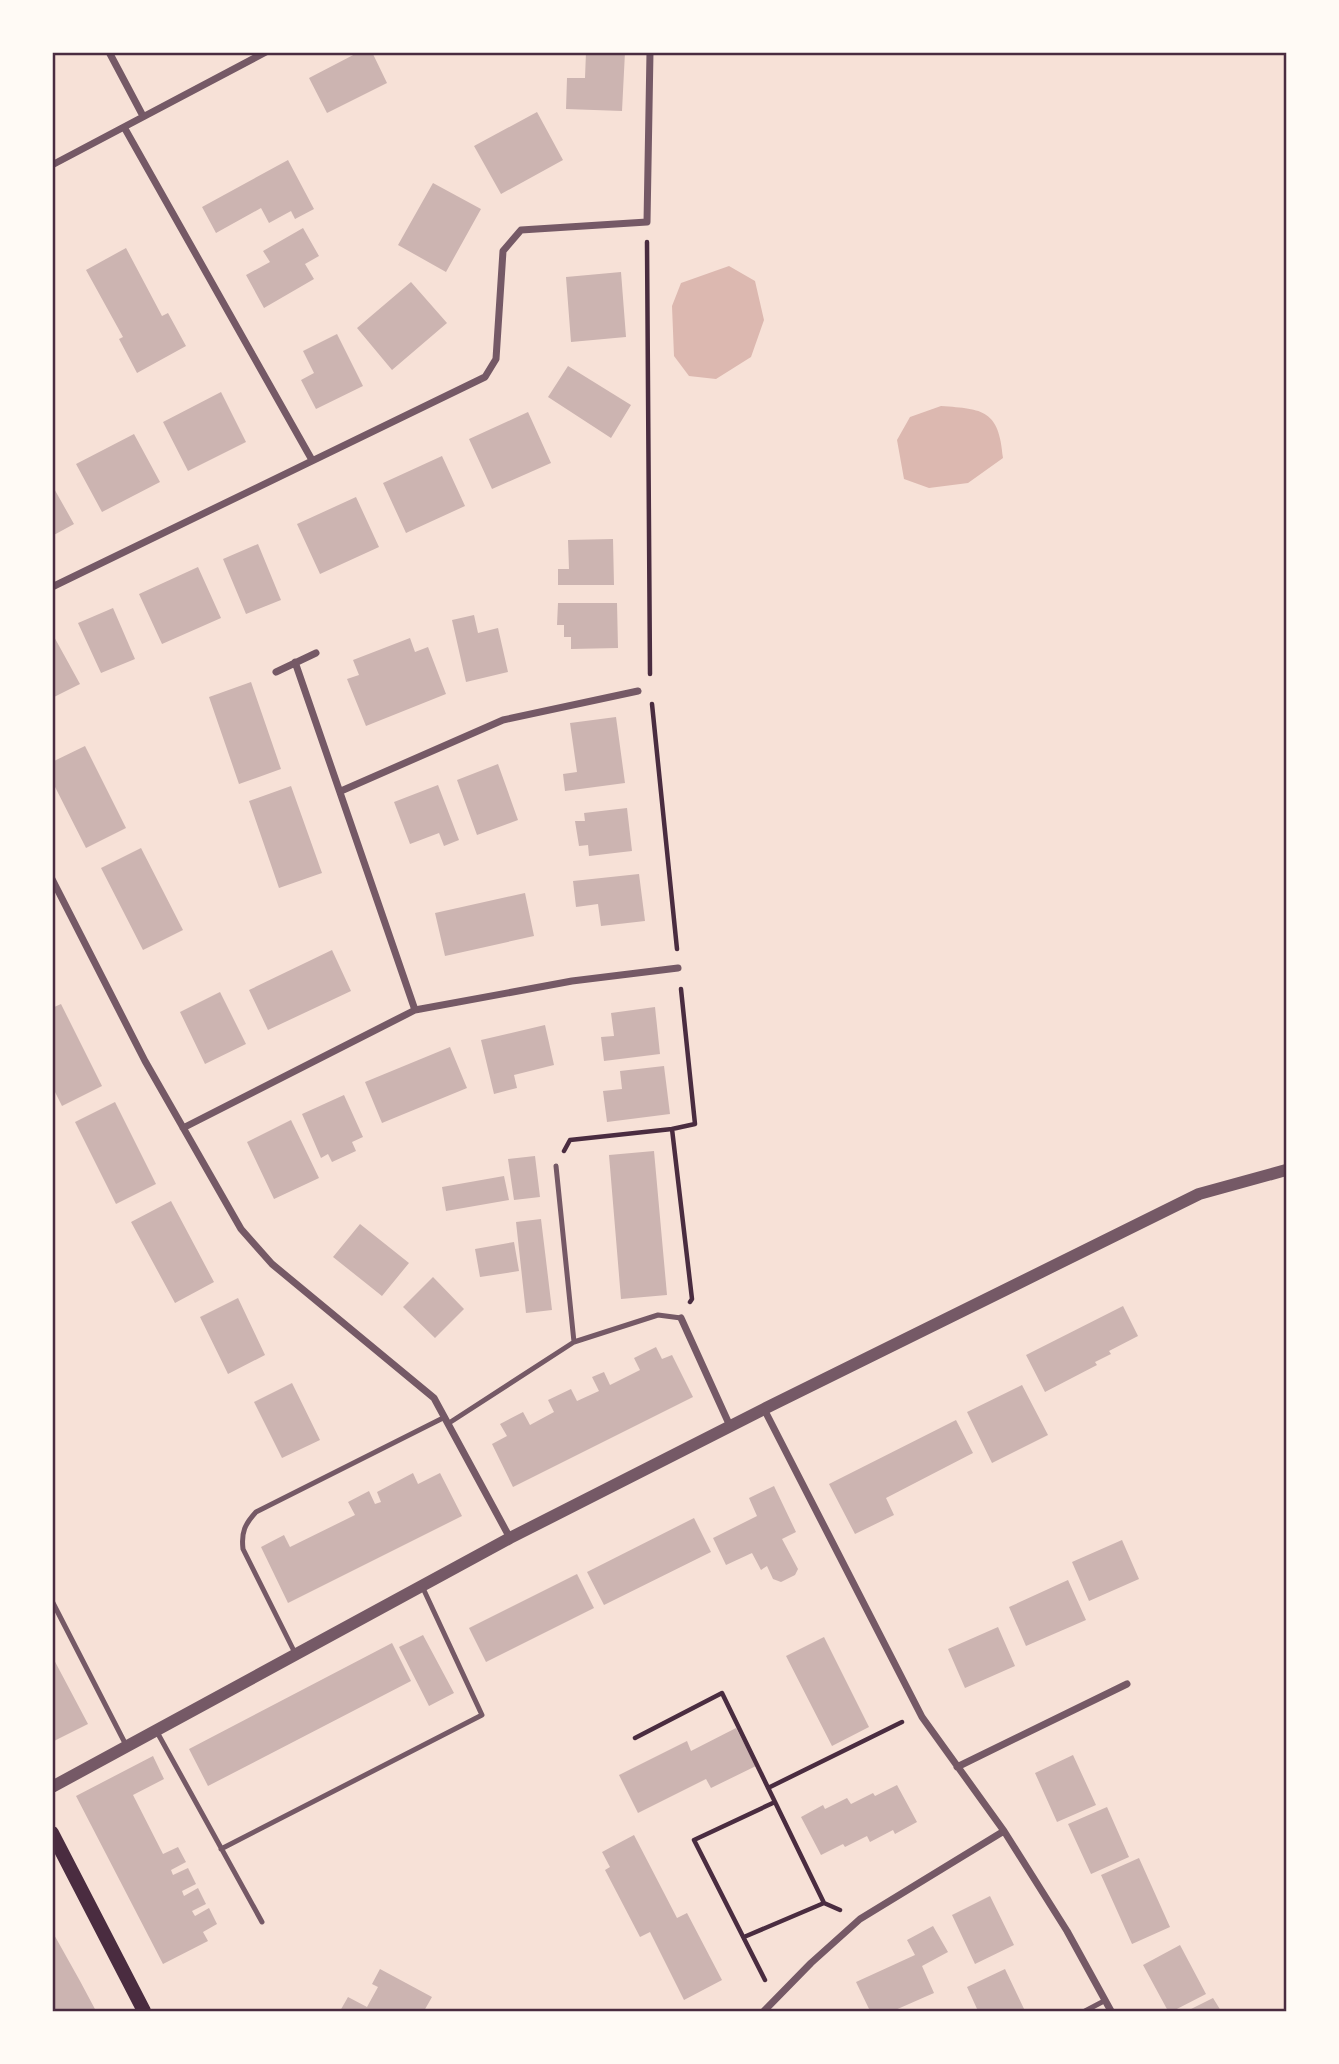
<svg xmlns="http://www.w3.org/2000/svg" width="1339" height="2064" viewBox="0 0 1339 2064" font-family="'Nunito Sans',sans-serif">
  <rect width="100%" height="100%" fill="#f7e1d7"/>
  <!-- water -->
  <path fill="#dcb8b0" d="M729,266L755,281L764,320L751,357L716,379L689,376L674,356L672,306L681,283Z
    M941,406C984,409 999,410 1003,458L968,483L929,488L904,479L897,440L910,417Z"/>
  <!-- building -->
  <path fill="#ccb4b1" d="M359,52H372L387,83L327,113L309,78Z
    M586,52H625L622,111L566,109L567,78H585Z
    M537,112L563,160L501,194L474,146Z
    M288,160L314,209L295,219L291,211L269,223L261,208L216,233L202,207Z
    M433,183L481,209L446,272L398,245Z
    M303,228L319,256L305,264L314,279L264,308L246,275L270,262L263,251Z
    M126,248L162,316L168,313L186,346L137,373L119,339L123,337L86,270Z
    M621,272L626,337L571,342L566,277Z
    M411,282L447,323L392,370L357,328Z
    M337,334L363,386L316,409L301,380L314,373L303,351Z
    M568,366L631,405L611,438L548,397Z
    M221,392L246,442L188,471L163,422Z
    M528,412L551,463L492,489L469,439Z
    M134,434L160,482L102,512L76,464Z
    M442,456L465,506L406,533L383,483Z
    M52,485L74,524L52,536Z
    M356,497L379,547L320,574L297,524Z
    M613,539L614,585H558V569H569L568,540Z
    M258,544L281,600L246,614L223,559Z
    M198,567L221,618L162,644L139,594Z
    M558,603H617L618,648L571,649V637H564V625H557Z
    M113,608L135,659L101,673L78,623Z
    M474,615L478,633L498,628L508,672L466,682L452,620Z
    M52,633L80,684L52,698Z
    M410,638L415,652L428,647L446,694L366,726L347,679L359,675L353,660Z
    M251,682L281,769L239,784L209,697Z
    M616,717L625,783L565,791L563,774L577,772L570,723Z
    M85,746L126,828L86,848L52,781V762Z
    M498,764L518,820L477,835L457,780Z
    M438,785L459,840L444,846L439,833L410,844L394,802Z
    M291,786L322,873L279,888L249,801Z
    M627,808L632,851L589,856L588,845L579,846L575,821H585L584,813Z
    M141,848L183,930L143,950L101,868Z
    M639,874L645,921L601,926L598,904L576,907L573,881Z
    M525,893L534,936L445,956L435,913Z
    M332,950L351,991L268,1030L249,990Z
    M220,992L246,1044L205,1064L180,1012Z
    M61,1004L102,1086L62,1106L52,1086V1008Z
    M655,1007L660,1054L604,1061L601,1037L614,1036L611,1013Z
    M545,1025L554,1065L514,1075L517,1088L494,1094L481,1040Z
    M450,1047L467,1088L382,1123L365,1082Z
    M664,1066L670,1114L607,1122L603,1091L622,1089L620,1071Z
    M344,1095L363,1137L352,1142L356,1151L332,1162L328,1154L321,1158L302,1114Z
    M115,1102L156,1184L116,1204L75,1122Z
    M291,1120L319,1178L274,1199L247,1142Z
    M654,1151L667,1295L621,1299L609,1155Z
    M535,1156L540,1197L514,1200L508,1159Z
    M504,1176L509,1200L446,1211L442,1187Z
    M171,1201L214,1282L175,1303L131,1222Z
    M541,1219L552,1310L526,1313L516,1222Z
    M360,1224L409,1263L382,1296L333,1257Z
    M514,1242L519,1271L480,1277L475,1249Z
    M433,1277L464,1309L435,1338L403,1307Z
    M238,1298L265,1355L228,1374L200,1317Z
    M1123,1306L1138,1336L1109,1351L1111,1354L1095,1362L1097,1365L1045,1392L1026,1355Z
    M656,1347L662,1359L672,1355L693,1397L513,1487L492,1444L507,1436L500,1424L523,1412L530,1425L554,1412L548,1400L571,1389L577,1401L599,1391L592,1377L604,1372L610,1385L640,1370L634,1358Z
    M292,1383L320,1440L282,1458L254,1402Z
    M1022,1385L1048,1435L992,1463L967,1412Z
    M956,1420L973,1453L886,1498L894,1515L855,1534L829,1484Z
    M413,1473L418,1484L440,1473L462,1516L288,1603L261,1547L284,1535L290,1547L355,1515L348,1502L369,1491L375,1504L381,1502L377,1492Z
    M774,1486L796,1532L782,1539L798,1569L795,1575L781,1582L773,1579L767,1566L761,1570L752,1553L726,1565L713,1538L757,1516L749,1498Z
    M694,1518L711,1552L604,1605L587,1572Z
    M1122,1540L1139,1579L1089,1601L1072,1562Z
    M577,1574L594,1608L486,1662L469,1628Z
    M1068,1580L1086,1620L1026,1646L1009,1607Z
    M998,1627L1015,1666L965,1688L948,1649Z
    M423,1635L454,1693L429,1706L399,1647Z
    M824,1637L869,1727L832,1746L786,1656Z
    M392,1643L411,1681L208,1786L189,1749Z
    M52,1656L88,1724L52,1742Z
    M736,1728L756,1766L711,1788L706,1779L638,1813L619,1775L687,1741L691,1751Z
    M1073,1755L1096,1805L1057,1822L1035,1773Z
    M153,1756L164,1779L133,1795L163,1854L178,1847L186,1862L171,1870L173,1875L188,1868L196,1884L182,1891L184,1896L198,1888L206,1904L192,1911L195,1916L209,1908L217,1924L203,1932L208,1941L163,1964L76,1796Z
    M897,1785L917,1822L895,1834L893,1830L870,1842L867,1836L845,1847L843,1844L821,1855L801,1817L823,1805L825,1809L847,1798L851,1804L873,1793L875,1796Z
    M1107,1807L1129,1857L1091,1874L1068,1824Z
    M634,1835L677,1918L687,1913L722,1980L684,2000L650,1932L640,1937L605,1870L610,1867L602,1852Z
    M1139,1858L1170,1927L1132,1944L1101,1875Z
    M990,1896L1014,1945L975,1964L952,1915Z
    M933,1926L948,1952L922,1966L934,1993L893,2011H870L856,1982L915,1955L907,1940Z
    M52,1931L80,1981L96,2011H52Z
    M1180,1945L1206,1994L1173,2011H1168L1143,1965Z
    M380,1969L432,1997L424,2011H340L348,1997L367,2007L378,1987L372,1984Z
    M1005,1969L1025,2011H978L967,1987Z
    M1213,1998L1221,2011H1187Z"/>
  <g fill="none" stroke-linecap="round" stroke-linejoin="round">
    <!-- path -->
    <path stroke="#4a2c40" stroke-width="4.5" d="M647,242L650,674
      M652,704L677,949
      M681,989L695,1124L672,1129L692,1299L690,1302
      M564,1151L570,1140L672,1129
      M635,1738L722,1693L775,1802
      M768,1788L902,1722
      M744,1937L824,1903
      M765,1980L694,1840L775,1802L824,1903L840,1910"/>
    <!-- service -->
    <path stroke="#755966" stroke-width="5" d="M556,1166L574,1342
      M449,1423L574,1342L658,1315L681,1318
      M52,1601L127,1747
      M296,1655L243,1549C241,1532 245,1524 256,1512L445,1417
      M157,1732L262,1922
      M221,1849L482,1715L422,1586
      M1085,2011L1104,2001"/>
    <!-- minor -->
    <path stroke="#755966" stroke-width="7" d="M109,52L143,116
      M124,127L312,460
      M52,165L266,52
      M52,587L485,377L496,359L503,251L521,230L647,222L650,52
      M295,662L415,1010
      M276,672L316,653
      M341,791L503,720L638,691
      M52,879L145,1061L241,1229L272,1264L434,1398L510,1538
      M183,1128L415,1010L572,981L678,968
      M681,1318L730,1426
      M764,1409L922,1717L1004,1831L1067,1931L1111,2011
      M957,1767L1127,1684
      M764,2011L811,1963L860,1919L1004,1831"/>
    <!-- tertiary -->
    <path stroke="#755966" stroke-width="12" d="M52,1787L510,1538L764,1409L1199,1194L1286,1170"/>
    <!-- secondary -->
    <path stroke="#4a2c40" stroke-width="14" d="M52,1833L144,2011"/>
  </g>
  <!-- border -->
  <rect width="1339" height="2064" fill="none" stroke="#fffaf5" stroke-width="108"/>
  <rect x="54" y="54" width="1231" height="1956" fill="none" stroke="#4a2c40" stroke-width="2.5"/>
</svg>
